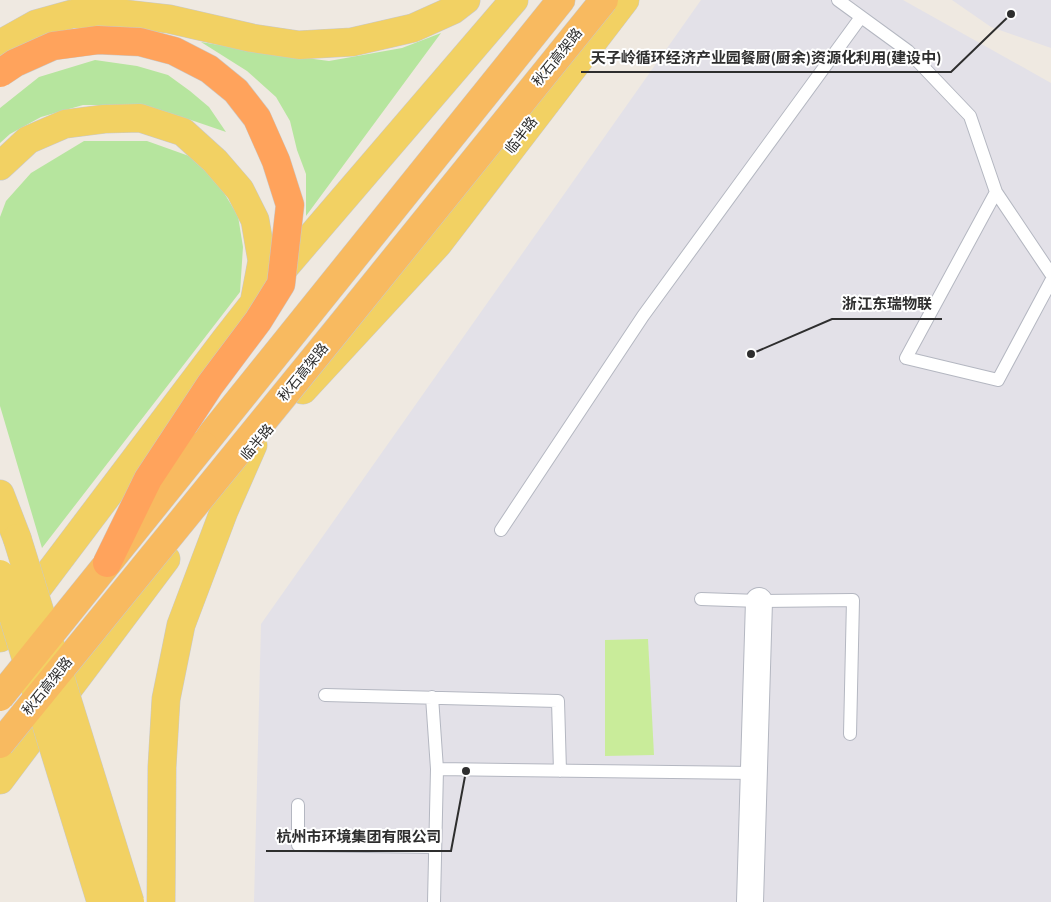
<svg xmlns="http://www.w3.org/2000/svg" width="1051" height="902" viewBox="0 0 1051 902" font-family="'Source Sans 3','Noto Sans SC',sans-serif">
  <rect width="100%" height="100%" fill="#efe9e1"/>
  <!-- industrial -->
  <path fill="#e3e1e8" d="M701,0H903L1051,83V902H254L261,624Z
    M952,0H1051V48L991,27Z"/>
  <!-- green -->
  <path fill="#b6e59e" d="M441,33L306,216V174L297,150L290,121L276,97L247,71L201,42L268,53L329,61L402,48Z
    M95,60L137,66L168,75L190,91L209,107L226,132L191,120L135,105H83L41,117L10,134L0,143V108L39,77Z
    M84,141H147L189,156L218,183L238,216L243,247L240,292L42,548L0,406V217L6,201L31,173Z"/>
  <!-- pitch -->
  <path fill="#c9ec9a" d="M648,639L654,755L605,756V640Z"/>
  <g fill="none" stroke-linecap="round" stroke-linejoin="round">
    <!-- service casing -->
    <g stroke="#b4b7c1" stroke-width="14">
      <path id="service" d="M838,0L908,51L970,116L996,192L1051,274
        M996,192L906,358L998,380L1051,281
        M501,530L643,316L861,17
        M701,599L759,601L853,600L850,734
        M325,695L558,701L560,771
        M432,697L437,769L434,902
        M437,769L754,773
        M298,805V845L435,847"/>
    </g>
    <!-- minor casing -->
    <g stroke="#b4b7c1" stroke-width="28">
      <path id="minor" d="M750,902L759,601"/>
    </g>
    <!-- primary casing -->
    <g stroke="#c9c9c9" stroke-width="29">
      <path id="primary" d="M0,44L36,24L72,14H125L169,19L252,38L299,45L352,42L413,28L453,10L466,0
        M0,166L28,140L65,124L104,119L140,118L183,132L215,161L240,190L255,220L262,261L254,303
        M303,390L438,244L625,0
        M0,494L17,538
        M0,638L225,340L254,303L514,0
        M0,780L166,559
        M161,902L162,767L166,699L181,625L224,511L253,445"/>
    </g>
    <!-- trunk casing -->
    <g stroke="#c9c9c9" stroke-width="29">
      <path id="trunk" d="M203,445L561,0"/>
    </g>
    <!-- service -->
    <use href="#service" stroke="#fff" stroke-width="12"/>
    <!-- minor -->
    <use href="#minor" stroke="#fff" stroke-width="26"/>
    <!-- primary -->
    <use href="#primary" stroke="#f2d163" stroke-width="28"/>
    <!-- trunk -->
    <use href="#trunk" stroke="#f8ba60" stroke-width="28"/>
    <!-- primary-bridge casing -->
    <g stroke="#c9c9c9" stroke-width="29" stroke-linecap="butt">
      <path id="primary-bridge" d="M17,538L130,902
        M0,574L101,902"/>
    </g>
    <!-- trunk-bridge casing -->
    <g stroke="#c9c9c9" stroke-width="29" stroke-linecap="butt">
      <path id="trunk-bridge" d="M0,697L203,445
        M0,744L334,334L604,0"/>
    </g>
    <!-- motorway-bridge casing -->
    <g stroke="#c9c9c9" stroke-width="29" stroke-linecap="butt">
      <path id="motorway-bridge" d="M0,73L15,63L53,46L98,40L140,42L174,51L209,69L236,91L257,118L276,161L290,205L281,284L258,321L210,385L148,479L107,563"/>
    </g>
    <!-- primary-bridge -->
    <use href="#primary-bridge" stroke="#f2d163" stroke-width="28"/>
    <!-- trunk-bridge -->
    <use href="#trunk-bridge" stroke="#f8ba60" stroke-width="28"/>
    <!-- motorway-bridge -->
    <use href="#motorway-bridge" stroke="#ffa35c" stroke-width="28"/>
  </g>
  <g text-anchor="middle" stroke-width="4" stroke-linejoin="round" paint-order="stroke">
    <!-- street labels -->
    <g font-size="14" fill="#2e2e2e" stroke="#fff">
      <text transform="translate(557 57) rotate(-51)" y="5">秋石高架路</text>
      <text transform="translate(521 135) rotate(-52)" y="5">临半路</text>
      <text transform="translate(303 372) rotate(-51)" y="5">秋石高架路</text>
      <text transform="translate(257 442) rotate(-50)" y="5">临半路</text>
      <text transform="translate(47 686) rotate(-51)" y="5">秋石高架路</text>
    </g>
  </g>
  <!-- callouts -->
  <path fill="none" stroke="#2e2e2e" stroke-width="2" d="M1011 14L951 72H581M751 354L832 319H942M466 771L451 851H266"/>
  <g fill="#2e2e2e" stroke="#fff" stroke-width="2">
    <circle cx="1011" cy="14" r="5"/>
    <circle cx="751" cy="354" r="5"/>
    <circle cx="466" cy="771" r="5"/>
  </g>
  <g font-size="15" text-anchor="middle" font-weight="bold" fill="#2e2e2e" stroke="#fff" stroke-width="4" stroke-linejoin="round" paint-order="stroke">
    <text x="766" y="63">天子岭循环经济产业园餐厨(厨余)资源化利用(建设中)</text>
    <text x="887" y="309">浙江东瑞物联</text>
    <text x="359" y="842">杭州市环境集团有限公司</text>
  </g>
</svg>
